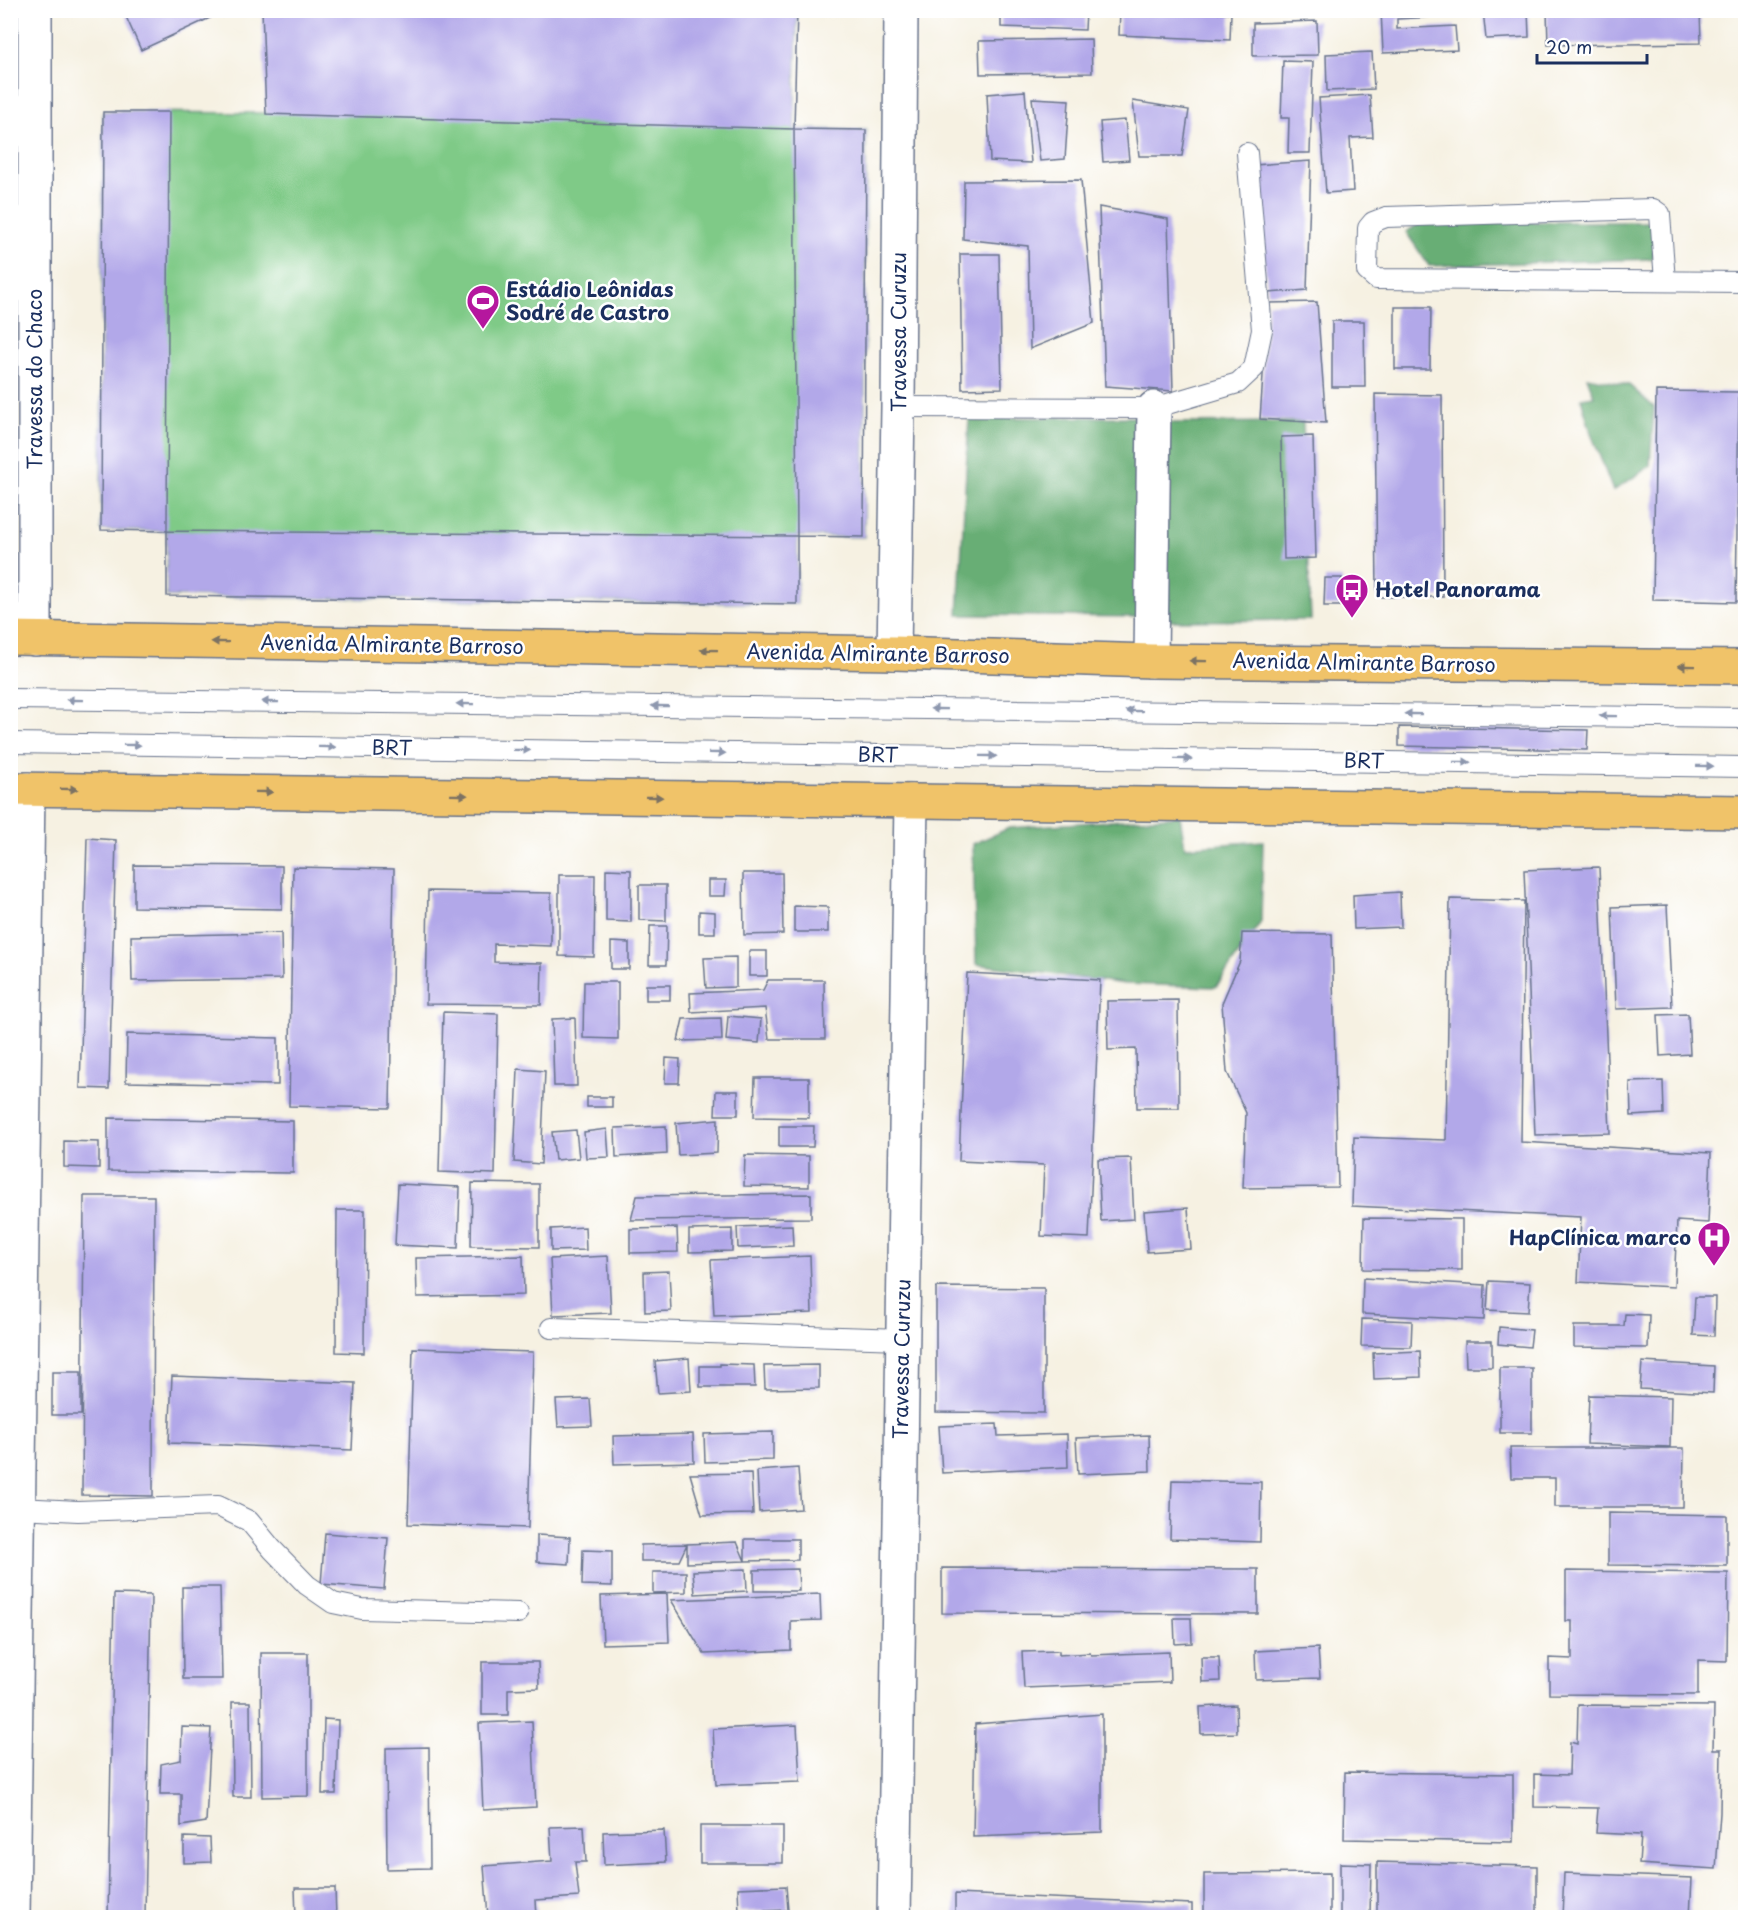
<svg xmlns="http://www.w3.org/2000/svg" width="1756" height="1928" viewBox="0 0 1756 1928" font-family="'Playpen Sans',sans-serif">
  <rect width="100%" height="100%" fill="#fff"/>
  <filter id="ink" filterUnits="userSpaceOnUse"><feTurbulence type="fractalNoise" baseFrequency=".0167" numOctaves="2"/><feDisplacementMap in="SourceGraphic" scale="12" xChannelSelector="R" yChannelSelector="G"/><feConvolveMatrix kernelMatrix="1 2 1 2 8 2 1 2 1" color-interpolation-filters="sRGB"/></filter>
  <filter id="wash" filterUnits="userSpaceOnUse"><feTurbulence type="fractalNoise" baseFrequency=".008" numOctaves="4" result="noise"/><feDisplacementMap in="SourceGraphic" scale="24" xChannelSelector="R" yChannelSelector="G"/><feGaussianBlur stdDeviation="1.35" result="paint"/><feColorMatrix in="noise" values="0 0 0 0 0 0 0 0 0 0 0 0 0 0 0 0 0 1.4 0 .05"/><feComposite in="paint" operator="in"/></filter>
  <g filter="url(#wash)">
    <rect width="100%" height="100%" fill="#f6f1e2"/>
    <!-- green -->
    <path fill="#7fca87" stroke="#4d7c72" stroke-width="1.5" d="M797,11L794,129L866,130L864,537L797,536V604L167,596V531L101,530L103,112L266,113Z"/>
    <!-- forest -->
    <path fill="#67ae74" stroke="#416e69" stroke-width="1.5" d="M1422,222H1653V259L1429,266L1406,232Z
      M1587,377L1629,385L1654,407L1650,466L1613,491L1591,433L1581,398L1594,396Z
      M1145,417L1138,617L958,615L969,418Z
      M1303,422L1311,620L1162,621L1167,423Z
      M1180,816L1185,847L1263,841L1261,922L1216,987L1125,984L976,964L973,844L1009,828Z"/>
    <g id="blocks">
      <!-- building -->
      <path fill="#b2a8e9" d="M123,10H227L141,50Z
        M262,10H797L794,129L866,130L864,537L797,536L794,129L266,114Z
        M1001,10H1086L1085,30L1001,27Z
        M1120,10L1231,13L1230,40L1119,35Z
        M1381,10H1452V16L1397,19V29L1455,26L1457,50L1383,53Z
        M1483,10H1528L1529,37L1486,39Z
        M1547,10H1700L1701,43L1548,45Z
        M1317,21L1318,55L1253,56V23Z
        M1091,39L1092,73L980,74L979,41Z
        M1372,52L1374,89L1327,91L1326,54Z
        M1283,61L1313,62L1310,153H1288L1289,118H1281Z
        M1025,91L1031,163L990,161L987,94Z
        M1370,95L1373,137L1350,138L1353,191L1326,193L1319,98Z
        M1032,98L1069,100L1065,159L1040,161Z
        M1133,101L1189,110L1182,156H1139Z
        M103,112H169L167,531L101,530Z
        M1125,120L1129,160L1103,162L1100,122Z
        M1311,161L1307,290L1268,293L1254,165Z
        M1081,180L1094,323L1030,349L1028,246L963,239L964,181Z
        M1099,207L1168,219L1173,391L1105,386Z
        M960,254H999L1002,388L962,389Z
        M1317,302L1326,423L1260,419L1268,303Z
        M1395,307H1431L1430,369H1395Z
        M1332,321H1364L1365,387H1332Z
        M1656,391L1739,392L1736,602L1653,600Z
        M1375,394L1442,395L1443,597H1377Z
        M1313,436L1316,558L1284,559L1281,437Z
        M167,531L797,536V604L167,596Z
        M1325,578H1342V606H1324Z
        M1399,727L1588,730L1587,750L1399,746Z
        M87,838L116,840L109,1089L80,1088Z
        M134,865L282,866V909L134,907Z
        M293,867L394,869L390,1108L289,1106Z
        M1599,867L1610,1133L1535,1135L1524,870Z
        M606,869L631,870V922L606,921Z
        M743,873H782L783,934L744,935Z
        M559,875H595L594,957L559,956Z
        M708,880H726L725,896H708Z
        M639,885H666V921L639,920Z
        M428,891L551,893V946L494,944V962L542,963L541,1005L426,1004Z
        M1400,892L1401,927L1354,929L1353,895Z
        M1450,899L1524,901L1521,1142L1711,1153L1708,1223L1677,1221L1674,1287L1578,1282L1581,1217L1352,1206L1354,1137L1446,1140Z
        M1667,905L1672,1007L1616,1009L1612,907Z
        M794,906L828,907V932H794Z
        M699,911L715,912V933H699Z
        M650,926H667L666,965H649Z
        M281,933L282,979L132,981L131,936Z
        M1242,933L1332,934L1338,1187L1243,1188L1246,1113L1227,1072L1222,1003L1240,961Z
        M611,942L629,943V969H611Z
        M749,951H767V976H749Z
        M736,957V987L706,988L704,958Z
        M967,973L1100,980L1089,1238L1041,1236L1044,1165L959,1161Z
        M768,980H824L825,1039H769L765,1008L691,1012L690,993L763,990Z
        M584,982H618V1039L583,1038Z
        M646,985H670V1000H646Z
        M1178,1000L1179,1108H1137L1136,1049L1108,1050L1107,1001Z
        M443,1012L498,1014L495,1174L439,1172Z
        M1688,1014L1690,1054L1660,1056L1658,1015Z
        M728,1016L761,1019L759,1043L726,1040Z
        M575,1018L577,1086H554L552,1019Z
        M721,1018L722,1040L678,1041L683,1019Z
        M127,1034L278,1038V1085L126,1082Z
        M666,1058L680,1059L679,1083H665Z
        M518,1069L545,1071L541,1164L514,1162Z
        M755,1078H809V1118L754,1117Z
        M1663,1081L1664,1114L1631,1116L1630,1082Z
        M716,1091H738V1115H715Z
        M587,1097H612V1107H587Z
        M108,1118L293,1121V1173L108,1171Z
        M718,1119L717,1153L678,1155L676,1123Z
        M666,1126L667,1154L616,1157L615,1128Z
        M779,1126H814L813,1147H779Z
        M607,1129L609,1157L586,1158L584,1132Z
        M576,1130L579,1158L555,1160L552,1132Z
        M64,1141L99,1142V1168L64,1167Z
        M745,1155L809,1156V1187L744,1186Z
        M1131,1158L1134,1219L1101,1221L1098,1159Z
        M472,1183L539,1184V1247L471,1246Z
        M398,1184L460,1187L458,1248L395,1245Z
        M811,1194V1218L631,1220L637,1196Z
        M84,1196H154L153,1496L82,1495Z
        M1188,1208L1191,1249L1147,1252L1144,1211Z
        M337,1210H365L364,1353L336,1352Z
        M1364,1218L1462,1219V1270L1363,1269Z
        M792,1225L793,1246L738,1248L737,1227Z
        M585,1227L586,1250L551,1251V1229Z
        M677,1228L678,1252L630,1253V1229Z
        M732,1229V1251L689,1252V1230Z
        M523,1256L524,1295L417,1297L416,1258Z
        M608,1256L611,1313L553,1315L550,1259Z
        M810,1256L812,1313L714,1316L711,1260Z
        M669,1271L671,1311L645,1312L644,1272Z
        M1363,1278L1485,1285L1484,1320L1362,1314Z
        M1489,1281L1530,1283L1528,1312L1487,1310Z
        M936,1287L1044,1288V1413L936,1412Z
        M1695,1297H1715L1714,1336L1693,1335Z
        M1625,1314L1649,1315L1648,1348L1574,1347V1326H1624Z
        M1362,1319L1412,1321L1411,1347L1361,1346Z
        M1499,1327L1532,1330L1530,1347L1498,1344Z
        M1465,1341H1492V1367H1466Z
        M413,1348L533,1352L528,1528L408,1524Z
        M1420,1351L1421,1377L1374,1379L1373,1353Z
        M689,1358L691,1391L658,1393L655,1361Z
        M1642,1362L1714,1366L1713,1393L1640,1389Z
        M720,1364L754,1365L755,1387H700V1366H720Z
        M819,1365V1388L765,1389L764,1366Z
        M1500,1368H1532V1433H1500Z
        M52,1372H81V1415H52Z
        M172,1376L355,1383L352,1450L169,1443Z
        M1589,1395L1671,1397L1670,1447L1587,1444Z
        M590,1399L592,1426L558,1427L556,1400Z
        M997,1424L998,1436L1067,1434L1068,1467L942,1473L939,1426Z
        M773,1432V1460L705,1462L704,1434Z
        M693,1434L694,1462L614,1464L613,1436Z
        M1149,1435L1150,1471L1078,1474L1076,1438Z
        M1510,1448H1684L1683,1507H1555V1478H1511Z
        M798,1468L801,1509L759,1512L757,1471Z
        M751,1473L753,1514L702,1515L690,1474Z
        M1172,1480L1261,1482L1260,1542L1170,1539Z
        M1608,1513L1727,1515V1566L1608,1565Z
        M325,1533L388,1538L384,1589L321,1584Z
        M537,1535L570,1537L569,1564L537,1562Z
        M745,1539H798V1560L745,1561Z
        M737,1542L745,1561L687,1563V1544Z
        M687,1544L679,1561H641V1545Z
        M583,1550L612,1551V1586L582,1585Z
        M942,1568L1258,1569V1614L942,1613Z
        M746,1569L747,1591L695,1594L693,1571Z
        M798,1569L799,1591H754V1570Z
        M1566,1571L1728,1573L1727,1661L1698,1660V1695L1549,1694V1658L1572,1659V1621H1566Z
        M653,1572H686V1592L653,1593Z
        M182,1587H220L222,1679H183Z
        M114,1594L151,1595L145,1917H108Z
        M667,1594L669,1642L603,1644L601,1596Z
        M820,1594L821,1620L791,1621V1650L704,1654L671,1600Z
        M1174,1618H1191L1192,1643L1175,1644Z
        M1318,1648L1320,1678L1256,1680L1255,1651Z
        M1059,1651V1655L1090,1653L1091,1655L1169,1652L1170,1682L1024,1688L1022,1652Z
        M261,1653H308V1796L262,1797Z
        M1201,1657H1219L1220,1681L1202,1682Z
        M482,1662H538L539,1688L508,1689V1715H482Z
        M232,1702H250L251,1797H233Z
        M1236,1705L1237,1733L1201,1734L1200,1707Z
        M1578,1705L1714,1706L1713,1749H1721L1720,1813L1716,1869L1639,1864L1641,1835L1596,1833L1598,1808L1534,1807V1774L1569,1775L1570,1742L1577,1744Z
        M1102,1714V1832L973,1837L975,1724Z
        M324,1719L338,1720L336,1794H322Z
        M532,1721L536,1807L483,1810L479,1723Z
        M797,1725L800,1782L716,1785L713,1729Z
        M182,1727L211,1728L206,1822L181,1826V1794H160L161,1764L181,1760Z
        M429,1747L430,1868L387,1869L386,1748Z
        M1345,1772L1513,1774V1842L1344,1839Z
        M584,1826L586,1862H575L579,1897L536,1900L537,1917H488L484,1866L552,1861L550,1827Z
        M700,1826H783V1863H700Z
        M664,1830L666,1862L604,1865L603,1832Z
        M184,1837L210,1838L211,1862L184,1863Z
        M1377,1862L1537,1866V1917H1377Z
        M1340,1863L1371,1864L1370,1917H1340Z
        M1330,1873V1917H1204V1874Z
        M1564,1873L1692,1878L1690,1917H1562Z
        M786,1886L788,1910L739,1912L738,1888Z
        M295,1888H335L336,1917H296Z
        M955,1894L1192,1904V1917H955Z"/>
    </g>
  </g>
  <g filter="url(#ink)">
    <use href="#blocks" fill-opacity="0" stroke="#68738c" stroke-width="1.5"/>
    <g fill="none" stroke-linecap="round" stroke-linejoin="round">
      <!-- lane casing -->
      <g stroke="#68738c" stroke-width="22">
        <path id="lane" d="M1665,281L1660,214L1653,209L1386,217L1373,222L1368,228L1367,271L1376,279L1746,282
          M898,407L1154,408L1238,383L1254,368L1262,330L1247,153
          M10,699L1746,718
          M10,743L1746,767
          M551,1328L903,1339
          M19,1508L78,1511L218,1506L249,1521L272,1549L307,1585L333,1603L362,1609L518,1613"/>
      </g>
      <!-- street casing -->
      <g stroke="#68738c" stroke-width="36">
        <path id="street" d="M35,10V639
          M894,653L898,407L901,10
          M1151,661L1154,408
          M13,1918L28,789
          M894,1918L911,801"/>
      </g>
      <!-- highway casing -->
      <g stroke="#68738c" stroke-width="36">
        <path id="highway" d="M10,638L894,653L1151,661L1746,667
          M10,789L1746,812"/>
      </g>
      <!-- lane -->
      <use href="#lane" stroke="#fff" stroke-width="20"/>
      <!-- street -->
      <use href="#street" stroke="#fff" stroke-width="33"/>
      <!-- highway -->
      <use href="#highway" stroke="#f0c369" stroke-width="33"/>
    </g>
    <!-- one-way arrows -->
    <defs><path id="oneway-solid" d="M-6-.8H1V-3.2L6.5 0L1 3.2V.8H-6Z" transform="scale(1.5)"/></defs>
    <g fill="#7b7263">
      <use href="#oneway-solid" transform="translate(220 642) rotate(-179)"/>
      <use href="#oneway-solid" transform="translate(709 650) rotate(-179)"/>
      <use href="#oneway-solid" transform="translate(1198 661) rotate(-179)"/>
      <use href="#oneway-solid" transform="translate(1687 666) rotate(-179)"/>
      <use href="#oneway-solid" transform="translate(69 789) rotate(1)"/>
      <use href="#oneway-solid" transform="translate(264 792) rotate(1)"/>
      <use href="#oneway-solid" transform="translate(459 795) rotate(1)"/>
      <use href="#oneway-solid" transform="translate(654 797) rotate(1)"/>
    </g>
    <g fill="#8d97ae">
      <use href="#oneway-solid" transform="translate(75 700) rotate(-179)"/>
      <use href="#oneway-solid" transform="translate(270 702) rotate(-179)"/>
      <use href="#oneway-solid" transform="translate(465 704) rotate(-179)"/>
      <use href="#oneway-solid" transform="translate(660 706) rotate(-179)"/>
      <use href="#oneway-solid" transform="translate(939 709) rotate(-179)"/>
      <use href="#oneway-solid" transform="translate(1134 711) rotate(-179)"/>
      <use href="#oneway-solid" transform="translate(1413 714) rotate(-179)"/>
      <use href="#oneway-solid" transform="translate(1608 716) rotate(-179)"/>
      <use href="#oneway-solid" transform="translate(132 745) rotate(1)"/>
      <use href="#oneway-solid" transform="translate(327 747) rotate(1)"/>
      <use href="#oneway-solid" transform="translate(522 750) rotate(1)"/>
      <use href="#oneway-solid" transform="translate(717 753) rotate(1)"/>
      <use href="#oneway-solid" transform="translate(988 756) rotate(1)"/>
      <use href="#oneway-solid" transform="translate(1183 759) rotate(1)"/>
      <use href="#oneway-solid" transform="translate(1462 762) rotate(1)"/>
      <use href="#oneway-solid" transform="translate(1705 766) rotate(1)"/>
    </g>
  </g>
  <!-- icons -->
  <defs>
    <g id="stadium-pin" transform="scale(1.725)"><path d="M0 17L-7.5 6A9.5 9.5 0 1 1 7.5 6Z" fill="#b5179e" stroke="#fff"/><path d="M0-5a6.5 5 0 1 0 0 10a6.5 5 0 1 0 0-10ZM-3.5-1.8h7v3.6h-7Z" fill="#fff"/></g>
    <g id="bus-pin" transform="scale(1.725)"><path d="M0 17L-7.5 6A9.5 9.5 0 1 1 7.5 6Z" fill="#b5179e" stroke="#fff"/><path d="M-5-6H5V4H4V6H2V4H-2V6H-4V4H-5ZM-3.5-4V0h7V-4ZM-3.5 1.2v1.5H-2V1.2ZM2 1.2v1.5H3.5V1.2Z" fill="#fff"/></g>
    <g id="hospital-pin" transform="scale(1.725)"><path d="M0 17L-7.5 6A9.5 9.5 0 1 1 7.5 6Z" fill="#b5179e" stroke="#fff"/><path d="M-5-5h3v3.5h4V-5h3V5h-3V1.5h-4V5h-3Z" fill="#fff"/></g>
  </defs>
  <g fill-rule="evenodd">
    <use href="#stadium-pin" x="483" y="301"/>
    <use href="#bus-pin" x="1352" y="590"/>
    <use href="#hospital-pin" x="1714" y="1238"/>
  </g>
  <g text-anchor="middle" stroke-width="5" stroke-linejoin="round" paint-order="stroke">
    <!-- poi labels -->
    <g font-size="20" font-weight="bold" fill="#1b2f5e" stroke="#fff" text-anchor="start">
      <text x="506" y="297">Estádio Leônidas<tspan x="506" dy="23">Sodré de Castro</tspan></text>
      <text x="1375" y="597">Hotel Panorama</text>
      <text x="1691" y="1245" text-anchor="end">HapClínica marco</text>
    </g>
    <!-- street labels -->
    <g font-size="20" fill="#1b2f5e" stroke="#fff">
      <text transform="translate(899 332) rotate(-90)" y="7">Travessa Curuzu</text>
      <text transform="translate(35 379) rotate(-90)" y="7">Travessa do Chaco</text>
      <text transform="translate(392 645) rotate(1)" y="7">Avenida Almirante Barroso</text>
      <text transform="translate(878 654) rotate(1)" y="7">Avenida Almirante Barroso</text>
      <text transform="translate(1364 663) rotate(1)" y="7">Avenida Almirante Barroso</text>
      <text transform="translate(392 748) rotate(1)" y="7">BRT</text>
      <text transform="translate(878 755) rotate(1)" y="7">BRT</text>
      <text transform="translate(1364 761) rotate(1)" y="7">BRT</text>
      <text transform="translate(902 1359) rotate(-89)" y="7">Travessa Curuzu</text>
    </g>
  </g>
  <!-- margin -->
  <rect width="1756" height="1928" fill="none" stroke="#fff" stroke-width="36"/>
  <!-- scale -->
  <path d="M1537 54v9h110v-9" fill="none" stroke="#1b2f5e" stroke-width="3"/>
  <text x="1546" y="54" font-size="18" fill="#1b2f5e" stroke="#ffffff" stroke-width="4.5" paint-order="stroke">20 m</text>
</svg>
